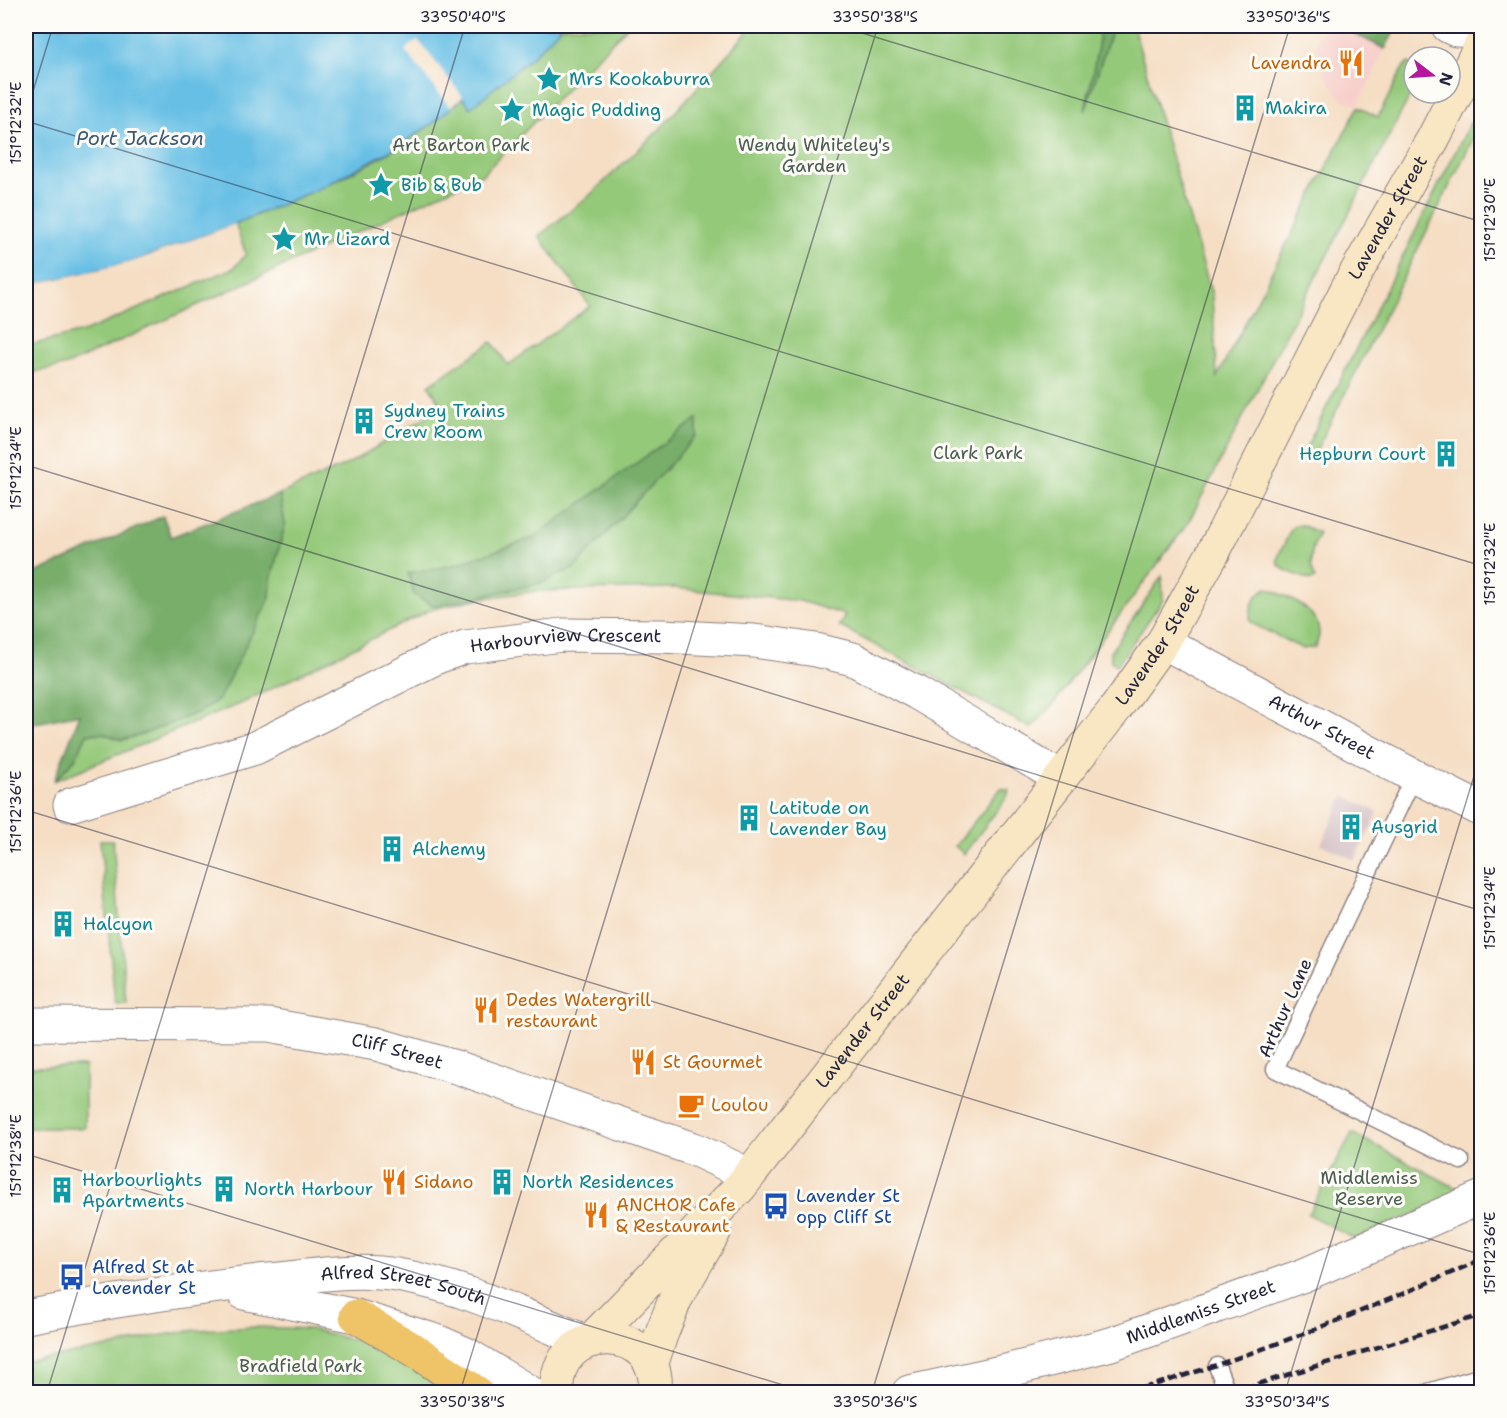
<svg xmlns="http://www.w3.org/2000/svg" width="1507" height="1418" viewBox="0 0 1507 1418" font-family="'Shantell Sans',sans-serif">
  <rect width="100%" height="100%" fill="#fdfcf7"/>
  <filter id="ink" filterUnits="userSpaceOnUse"><feTurbulence type="fractalNoise" baseFrequency=".0167" numOctaves="2"/><feDisplacementMap in="SourceGraphic" scale="12" xChannelSelector="R" yChannelSelector="G"/><feConvolveMatrix kernelMatrix="1 2 1 2 8 2 1 2 1" color-interpolation-filters="sRGB"/></filter>
  <filter id="wash" filterUnits="userSpaceOnUse"><feTurbulence type="fractalNoise" baseFrequency=".008" numOctaves="4" result="noise"/><feDisplacementMap in="SourceGraphic" scale="24" xChannelSelector="R" yChannelSelector="G"/><feGaussianBlur stdDeviation="1.35" result="paint"/><feColorMatrix in="noise" values="0 0 0 0 0 0 0 0 0 0 0 0 0 0 0 0 0 1.4 0 .05"/><feComposite in="paint" operator="in"/></filter>
  <g filter="url(#wash)">
    <rect width="100%" height="100%" fill="#f5dec4"/>
    <!-- built -->
    <path fill="#f7d0cc" d="M1324,26H1339L1385,49L1358,106L1339,96L1325,75L1316,42Z"/>
    <!-- industrial -->
    <path fill="#d2bec3" d="M1344,796L1378,812L1355,860L1321,844Z"/>
    <!-- green -->
    <path fill="#95c97a" stroke="#5c765a" stroke-width="1.5" d="M562,26H628L482,175L67,365L26,374V346L86,331L234,268L246,254L235,224C302,196 373,169 431,124C442,116 452,106 463,97L470,107L532,57Z
      M753,26H1133L1212,295L1217,377L1358,107L1378,117L1404,66L1409,63L1414,65V88L1188,523L1052,706L1031,728L839,626L845,615L800,601L674,588L537,591L476,599L430,610L244,702L54,781L75,759L87,734L102,733L122,740L144,734L199,712L270,597L271,579L285,525L280,494L350,463L442,407L429,385L492,342L508,365L590,306L539,236L589,196L659,130Z
      M1470,123L1479,127L1313,457L1304,452Z
      M1295,525H1302L1319,533C1311,549 1308,562 1315,579L1311,580C1304,577 1280,571 1278,563C1276,557 1281,550 1284,545C1287,538 1289,530 1295,525Z
      M1162,576L1163,600L1117,665L1111,661V651Z
      M1267,588C1291,598 1332,615 1315,647L1303,649L1253,624L1250,621C1250,607 1254,594 1267,588Z
      M1001,788L1009,790L1007,797L964,854L955,846Z
      M100,840H113L126,1003H115Z
      M85,1066V1128H26V1067Z
      M1352,1133L1466,1193L1354,1239L1308,1214Z
      M256,1327L310,1329L373,1345L458,1392H26V1362L125,1344L151,1337L196,1330Z"/>
    <!-- forest -->
    <path fill="#78ad6a" stroke="#4d6852" stroke-width="1.5" d="M1100,26H1113L1085,111L1098,46Z
      M1339,26H1397L1385,49Z
      M697,419V435L575,568L542,583L434,606L414,595L408,573L454,565L533,538Z
      M280,494L285,525L271,579L270,597L219,699L199,712L144,734L122,740L102,733L87,734L75,759L54,781L80,714L26,725V577L163,516L171,537Z"/>
    <!-- water -->
    <path fill="#68bfe5" stroke="#457090" stroke-width="1.5" d="M26,26H562L532,57L470,108L463,98L432,124L392,150L320,188L235,224L132,262L26,286Z"/>
    <!-- pier -->
    <path fill="#f5dec4" d="M418,40L463,97L450,107L405,50Z
      M235,224L236,227L133,265L26,289V286L132,262Z"/>
  </g>
  <g filter="url(#ink)">
    <g fill="none" stroke-linecap="round" stroke-linejoin="round">
      <!-- lane casing -->
      <g stroke="#8c8080" stroke-width="19">
        <path id="lane" d="M1414,776L1275,1069L1461,1161
          M1217,1366L1227,1392
          M1428,1392L1482,1376"/>
      </g>
      <!-- street casing -->
      <g stroke="#8c8080" stroke-width="35">
        <g id="street">
          <path d="M1448,26L1456,30L1482,31"/>
          <path id="s1" d="M1163,642L1414,776L1482,810"/>
          <path id="s2" d="M70,805L255,748L437,657L465,647L562,635L662,636L754,641L816,650L853,659L917,693L1061,778"/>
          <path id="s3" d="M26,1024L269,1025L376,1044L459,1068L696,1150L749,1175"/>
          <path d="M244,1293L356,1316L439,1342L466,1354L529,1392"/>
          <path id="s4" d="M26,1317C106,1302 187,1289 269,1280C312,1276 354,1268 397,1275C463,1286 525,1316 586,1342"/>
          <path id="s5" d="M909,1392L1010,1370L1111,1344L1304,1275L1482,1197"/>
        </g>
      </g>
      <!-- secondary casing -->
      <g stroke="#8c8080" stroke-width="35">
        <g id="secondary">
          <path id="s6" d="M591,1340L740,1187L1116,708L1163,642L1213,553L1349,285L1433,139L1482,43"/>
          <path d="M651,1366L661,1335L675,1300L714,1232"/>
          <path d="M557,1392C553,1319 663,1323 655,1392"/>
        </g>
      </g>
      <!-- highway casing -->
      <g stroke="#8c8080" stroke-width="35">
        <path id="highway" d="M356,1316L416,1351L476,1392"/>
      </g>
      <!-- lane -->
      <use href="#lane" stroke="#fff" stroke-width="16"/>
      <!-- street -->
      <use href="#street" stroke="#fff" stroke-width="33"/>
      <!-- secondary -->
      <use href="#secondary" stroke="#f9e7c3" stroke-width="33"/>
      <!-- highway -->
      <use href="#highway" stroke="#efc469" stroke-width="33"/>
      <!-- rail -->
      <path stroke="#22223b" stroke-width="4.5" stroke-dasharray="9 4.5" stroke-linecap="butt" d="M1130,1392C1251,1357 1367,1311 1482,1259
        M1232,1392L1482,1315"/>
    </g>
  </g>
  <!-- ticks -->
  <path fill="none" stroke="#22223b" stroke-width="1.5" stroke-opacity="0.45" d="M839,26L1482,222M26,114L53,26M26,121L1482,566M26,465L1482,911M26,810L1482,1255M26,1154L806,1392M47,1392L465,26M460,1392L878,26M872,1392L1290,26M1285,1392L1482,750"/>
  <!-- icons -->
  <defs>
    <g id="restaurant-bare" transform="scale(2.07)"><path d="M-5-6h1v4h1v-4h1v4h1v-4h1v5L-1.5 .5V6h-2V.5L-5-1ZM5-6V6H3V1.5H1.5Q1.5-4 5-6Z" fill="#e8710a" stroke="#fdfcf7" stroke-width="2.5" paint-order="stroke"/></g>
    <g id="sight-bare" transform="scale(2.07)"><path d="M0-6L1.8-2.2L6-1.7L2.9 1.2L3.7 5.4L0 3.3L-3.7 5.4L-2.9 1.2L-6-1.7L-1.8-2.2Z" fill="#0f9aa8" stroke="#fdfcf7" stroke-width="2.5" paint-order="stroke"/></g>
    <g id="building-bare" transform="scale(2.07)"><path d="M-4-6H4V6H1V3H-1V6H-4ZM-2.5-4.3h1.7v1.8h-1.7ZM.8-4.3h1.7v1.8H.8ZM-2.5-1h1.7V.8h-1.7ZM.8-1h1.7V.8H.8Z" fill="#0f9aa8" stroke="#fdfcf7" stroke-width="2.5" paint-order="stroke"/></g>
    <g id="cafe-bare" transform="scale(2.07)"><path d="M-5.5-4.5H6V0H3Q3 3.5 0 3.5H-2.5Q-5.5 3.5-5.5 0ZM3-3.2v2h1.7v-2ZM-6 4.5H4V6H-6Z" fill="#e8710a" stroke="#fdfcf7" stroke-width="2.5" paint-order="stroke"/></g>
    <g id="bus-bare" transform="scale(2.07)"><path d="M-5-6H5V4H4V6H2V4H-2V6H-4V4H-5ZM-3.5-4V0h7V-4ZM-3.5 1.2v1.5H-2V1.2ZM2 1.2v1.5H3.5V1.2Z" fill="#1a4fb4" stroke="#fdfcf7" stroke-width="2.5" paint-order="stroke"/></g>
  </defs>
  <g fill-rule="evenodd">
    <use href="#restaurant-bare" x="1351" y="63"/>
    <use href="#sight-bare" x="549" y="79"/>
    <use href="#building-bare" x="1245" y="108"/>
    <use href="#sight-bare" x="512" y="110"/>
    <use href="#sight-bare" x="381" y="185"/>
    <use href="#sight-bare" x="284" y="239"/>
    <use href="#building-bare" x="364" y="421"/>
    <use href="#building-bare" x="1446" y="454"/>
    <use href="#building-bare" x="749" y="818"/>
    <use href="#building-bare" x="1351" y="827"/>
    <use href="#building-bare" x="392" y="849"/>
    <use href="#building-bare" x="63" y="924"/>
    <use href="#restaurant-bare" x="486" y="1010"/>
    <use href="#restaurant-bare" x="643" y="1062"/>
    <use href="#cafe-bare" x="691" y="1105"/>
    <use href="#restaurant-bare" x="394" y="1182"/>
    <use href="#building-bare" x="502" y="1182"/>
    <use href="#building-bare" x="224" y="1189"/>
    <use href="#building-bare" x="62" y="1190"/>
    <use href="#bus-bare" x="776" y="1206"/>
    <use href="#restaurant-bare" x="596" y="1215"/>
    <use href="#bus-bare" x="72" y="1277"/>
  </g>
  <g text-anchor="middle" stroke-width="6" stroke-linejoin="round" paint-order="stroke">
    <!-- food labels -->
    <g font-size="18" fill="#c56008" stroke="#fdfcf7" text-anchor="start">
      <text x="1331" y="69" text-anchor="end">Lavendra</text>
      <text x="506" y="1006">Dedes Watergrill<tspan x="506" dy="21">restaurant</tspan></text>
      <text x="663" y="1068">St Gourmet</text>
      <text x="711" y="1111">Loulou</text>
      <text x="414" y="1188">Sidano</text>
      <text x="616" y="1211">ANCHOR Cafe<tspan x="616" dy="21">&amp; Restaurant</tspan></text>
    </g>
    <!-- culture labels -->
    <g font-size="18" fill="#0d838f" stroke="#fdfcf7" text-anchor="start">
      <text x="569" y="85">Mrs Kookaburra</text>
      <text x="1265" y="114">Makira</text>
      <text x="532" y="116">Magic Pudding</text>
      <text x="401" y="191">Bib &amp; Bub</text>
      <text x="304" y="245">Mr Lizard</text>
      <text x="384" y="417">Sydney Trains<tspan x="384" dy="21">Crew Room</tspan></text>
      <text x="1426" y="460" text-anchor="end">Hepburn Court</text>
      <text x="769" y="814">Latitude on<tspan x="769" dy="21">Lavender Bay</tspan></text>
      <text x="1371" y="833">Ausgrid</text>
      <text x="412" y="855">Alchemy</text>
      <text x="83" y="930">Halcyon</text>
      <text x="82" y="1186">Harbourlights<tspan x="82" dy="21">Apartments</tspan></text>
      <text x="522" y="1188">North Residences</text>
      <text x="244" y="1195">North Harbour</text>
    </g>
    <!-- park labels -->
    <g font-size="18" fill="#4a5c51" stroke="#fdfcf7">
      <text x="461" y="151">Art Barton Park</text>
      <text x="814" y="151">Wendy Whiteley's<tspan x="814" dy="21">Garden</tspan></text>
      <text x="978" y="459">Clark Park</text>
      <text x="1369" y="1184">Middlemiss<tspan x="1369" dy="21">Reserve</tspan></text>
      <text x="301" y="1372">Bradfield Park</text>
    </g>
    <!-- street labels -->
    <g font-size="18" fill="#22223b" stroke="#fdfcf7">
      <text dy="6" stroke="none"><textPath href="#s6" startOffset="1384">Lavender Street</textPath></text>
      <text dy="6" stroke="none"><textPath href="#s2" startOffset="528">Harbourview Crescent</textPath></text>
      <text dy="6" stroke="none"><textPath href="#s6" startOffset="898">Lavender Street</textPath></text>
      <text dy="6" stroke="none"><textPath href="#s1" startOffset="180">Arthur Street</textPath></text>
      <text transform="translate(1285 1008) rotate(-66)" y="6">Arthur Lane</text>
      <text dy="6" stroke="none"><textPath href="#s6" startOffset="412">Lavender Street</textPath></text>
      <text dy="6" stroke="none"><textPath href="#s3" startOffset="374">Cliff Street</textPath></text>
      <text dy="6" stroke="none"><textPath href="#s4" startOffset="382">Alfred Street South</textPath></text>
      <text dy="6" stroke="none"><textPath href="#s5" startOffset="303">Middlemiss Street</textPath></text>
    </g>
    <!-- transit labels -->
    <g font-size="18" fill="#164399" stroke="#fdfcf7" text-anchor="start">
      <text x="796" y="1202">Lavender St<tspan x="796" dy="21">opp Cliff St</tspan></text>
      <text x="92" y="1273">Alfred St at<tspan x="92" dy="21">Lavender St</tspan></text>
    </g>
    <!-- water labels -->
    <g font-size="20" font-style="italic" fill="#3a5976" stroke="#fdfcf7">
      <text x="140" y="145">Port Jackson</text>
    </g>
  </g>
  <!-- margin -->
  <rect width="1507" height="1418" fill="none" stroke="#fdfcf7" stroke-width="66"/>
  <!-- north arrow -->
  <g transform="translate(1432 75) rotate(107)"><circle r="28" fill="#fdfcf7" stroke="#a5a5ac" stroke-width="1.5"/>
  <path d="M0-4.5L10 22L0 15L-10 22Z" fill="#b5179e"/>
  <text y="-9" font-size="16" font-weight="bold" text-anchor="middle" fill="#22223b">N</text>
  </g>
  <rect x="33" y="33" width="1441" height="1352" fill="none" stroke="#22223b" stroke-width="2"/>
  <g font-size="15" text-anchor="middle" fill="#22223b">
    <text x="463" y="22">33°50'40"S</text>
    <text x="875" y="22">33°50'38"S</text>
    <text x="1288" y="22">33°50'36"S</text>
    <text transform="translate(16 123) rotate(-90)" y="5">151°12'32"E</text>
    <text transform="translate(1490 220) rotate(-90)" y="5">151°12'30"E</text>
    <text transform="translate(16 468) rotate(-90)" y="5">151°12'34"E</text>
    <text transform="translate(1490 564) rotate(-90)" y="5">151°12'32"E</text>
    <text transform="translate(16 812) rotate(-90)" y="5">151°12'36"E</text>
    <text transform="translate(1490 908) rotate(-90)" y="5">151°12'34"E</text>
    <text transform="translate(16 1156) rotate(-90)" y="5">151°12'38"E</text>
    <text transform="translate(1490 1253) rotate(-90)" y="5">151°12'36"E</text>
    <text x="462" y="1407">33°50'38"S</text>
    <text x="875" y="1407">33°50'36"S</text>
    <text x="1287" y="1407">33°50'34"S</text>
  </g>
</svg>
